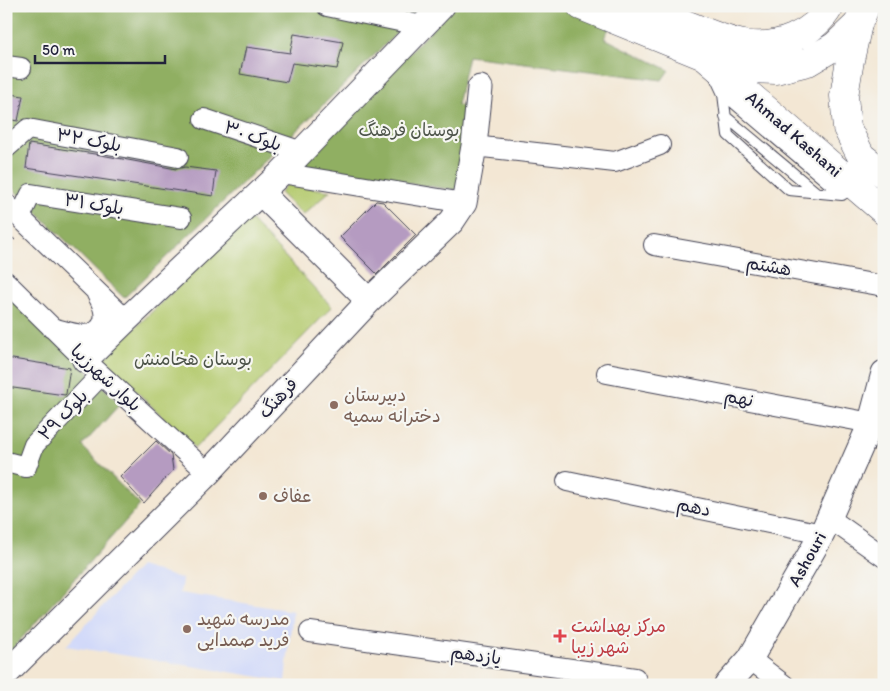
<svg xmlns="http://www.w3.org/2000/svg" width="890" height="691" viewBox="0 0 890 691" font-family="Itim,'Playpen Sans Arabic',sans-serif">
  <rect width="100%" height="100%" fill="#f6f6f2"/>
  <filter id="ink" filterUnits="userSpaceOnUse"><feTurbulence type="fractalNoise" baseFrequency=".02" numOctaves="2"/><feDisplacementMap in="SourceGraphic" scale="10" xChannelSelector="R" yChannelSelector="G"/><feConvolveMatrix kernelMatrix="1 2 1 2 8 2 1 2 1" color-interpolation-filters="sRGB"/></filter>
  <filter id="wash" filterUnits="userSpaceOnUse"><feTurbulence type="fractalNoise" baseFrequency=".0096" numOctaves="4" result="noise"/><feDisplacementMap in="SourceGraphic" scale="20" xChannelSelector="R" yChannelSelector="G"/><feGaussianBlur stdDeviation="1.12" result="paint"/><feColorMatrix in="noise" values="0 0 0 0 0 0 0 0 0 0 0 0 0 0 0 0 0 1.4 0 .05"/><feComposite in="paint" operator="in"/></filter>
  <g filter="url(#wash)">
    <rect width="100%" height="100%" fill="#f3e7d4"/>
    <!-- built -->
    <path fill="#d1d9f9" d="M140,566L182,579L180,593L293,611L285,681L66,646Z"/>
    <!-- green -->
    <path fill="#b5cb70" stroke="#6c7656" d="M287,184L330,191L303,215L280,193Z
      M249,218L332,307L195,448L103,359Z"/>
    <!-- forest -->
    <path fill="#90af62" stroke="#59684e" d="M6,6H425L124,298L6,182Z
      M456,6H561L610,27L604,38L669,70L662,80L468,56L457,105L469,107L457,190L308,170L304,161L436,25Z
      M6,289L120,404L82,446L140,505L6,656Z"/>
    <g id="blocks">
      <!-- building -->
      <path fill="#b59bc1" d="M294,34L343,42L337,69L292,63L287,82L240,74L246,47L290,53Z
        M6,93L23,96L18,121L6,119Z
        M29,144L101,155L176,169L181,168L185,167L216,171L213,196L26,168Z
        M376,201L383,202L416,235L377,274L340,237Z
        M6,358L70,368L66,394L65,395L6,387Z
        M156,441L171,455L173,470L144,503L120,477Z"/>
    </g>
  </g>
  <g filter="url(#ink)">
    <use href="#blocks" fill-opacity="0" stroke="#414052" stroke-width="1"/>
    <g fill="none" stroke-linecap="round" stroke-linejoin="round">
      <!-- service casing -->
      <g stroke="#414052" stroke-width="12">
        <path id="service" d="M715,77L723,94L728,135L789,190L842,195L855,187
          M723,94L842,195
          M725,116L816,192"/>
      </g>
      <!-- minor casing -->
      <g stroke="#414052" stroke-width="22">
        <path id="minor" d="M327,6L423,26
          M6,66L21,68
          M204,119L302,152
          M474,146L615,162L660,145
          M6,148L28,129L178,157
          M281,173L464,203
          M6,204L126,320
          M20,217L31,194L181,218
          M654,245L884,286
          M6,282L85,360L208,473
          M52,328C64,331 79,337 91,334C94,333 96,331 98,330C110,320 103,304 97,294
          M607,373L871,423
          M6,462L26,467L34,445L101,375
          M567,481L822,534
          M829,518L884,557
          M310,632L635,678L638,685
          M750,659L784,685"/>
      </g>
      <!-- tertiary casing -->
      <g stroke="#414052" stroke-width="27">
        <path id="tertiary" d="M261,193L369,301
          M85,360L126,320L281,173L442,6
          M872,418L884,373
          M6,674L208,473L369,301L452,221L464,203L474,146L480,88
          M727,685L750,659L822,534L871,423L884,402"/>
      </g>
      <!-- secondary casing -->
      <g stroke="#414052" stroke-width="29">
        <path id="secondary" d="M866,6L858,24L850,60L844,96L847,128L861,156L884,174
          M704,56L884,211"/>
      </g>
      <!-- primary casing -->
      <g stroke="#414052" stroke-width="29">
        <path id="primary" d="M581,6L704,56L745,69L776,70L808,62L835,46L858,24
          M639,6C657,13 675,20 693,27C728,41 756,54 793,38C809,31 821,22 830,6"/>
      </g>
      <!-- path -->
      <path stroke="#414052" stroke-width="3" stroke-dasharray="1 4" stroke-linecap="butt" d="M6,246L15,238"/>
      <!-- service -->
      <use href="#service" stroke="#fff" stroke-width="10"/>
      <!-- minor -->
      <use href="#minor" stroke="#fff" stroke-width="20"/>
      <!-- tertiary -->
      <use href="#tertiary" stroke="#fff" stroke-width="25"/>
      <!-- secondary -->
      <use href="#secondary" stroke="#fff" stroke-width="28"/>
      <!-- primary -->
      <use href="#primary" stroke="#fff" stroke-width="28"/>
    </g>
  </g>
  <!-- markers -->
  <g fill="#8d6e63" stroke="#f6f6f2" stroke-width="2">
    <circle cx="334" cy="405" r="5"/>
    <circle cx="263" cy="496" r="5"/>
    <circle cx="187" cy="629" r="5"/>
  </g>
  <path fill="#e0444e" stroke="#f6f6f2" stroke-width="2" d="M557.5 628.5h5v5h5v5h-5v5h-5v-5h-5v-5h5z"/>
  <g text-anchor="middle" stroke-width="4.5" stroke-linejoin="round" paint-order="stroke">
    <!-- park labels -->
    <g font-size="18" fill="#4e554b" stroke="#f6f6f2">
      <text x="409" y="136">بوستان فرهنگ</text>
      <text x="193" y="365">بوستان هخامنش</text>
    </g>
    <!-- street labels -->
    <g font-size="18" fill="#22223b" stroke="#f6f6f2">
      <text transform="translate(794 134) rotate(41)" y="6">Ahmad Kashani</text>
      <text transform="translate(253 136) rotate(19)" y="6">بلوک ۳۰</text>
      <text transform="translate(89 140) rotate(10)" y="6">بلوک ۳۲</text>
      <text transform="translate(94 204) rotate(9)" y="6">بلوک ۳۱</text>
      <text transform="translate(769 266) rotate(10)" y="6">هشتم</text>
      <text transform="translate(106 378) rotate(43)" y="6">بلوار شهرزیبا</text>
      <text transform="translate(278 398) rotate(-47)" y="6">فرهنگ</text>
      <text transform="translate(739 398) rotate(11)" y="6">نهم</text>
      <text transform="translate(63 415) rotate(-46)" y="6">بلوک ۲۹</text>
      <text transform="translate(694 507) rotate(12)" y="6">دهم</text>
      <text transform="translate(807 559) rotate(-61)" y="6">Ashouri</text>
      <text transform="translate(476 655) rotate(8)" y="6">یازدهم</text>
    </g>
    <!-- education labels -->
    <g font-size="18" fill="#785e54" stroke="#f6f6f2" text-anchor="start">
      <text x="344" y="401">دبیرستان<tspan x="344" dy="21">دخترانه سمیه</tspan></text>
      <text x="273" y="502">عفاف</text>
      <text x="197" y="625">مدرسه شهید<tspan x="197" dy="21">فرید صمدایی</tspan></text>
    </g>
    <!-- health labels -->
    <g font-size="18" fill="#be3a42" stroke="#f6f6f2" text-anchor="start">
      <text x="571" y="632">مرکز بهداشت<tspan x="571" dy="21">شهر زیبا</tspan></text>
    </g>
  </g>
  <!-- margin -->
  <rect width="890" height="691" fill="none" stroke="#f6f6f2" stroke-width="25"/>
  <!-- scale -->
  <path d="M35 55v8h130v-8" fill="none" stroke="#22223b" stroke-width="2.5"/>
  <text x="42" y="55" font-size="15" fill="#22223b" stroke="#f6f6f2" stroke-width="4" paint-order="stroke">50 m</text>
</svg>
